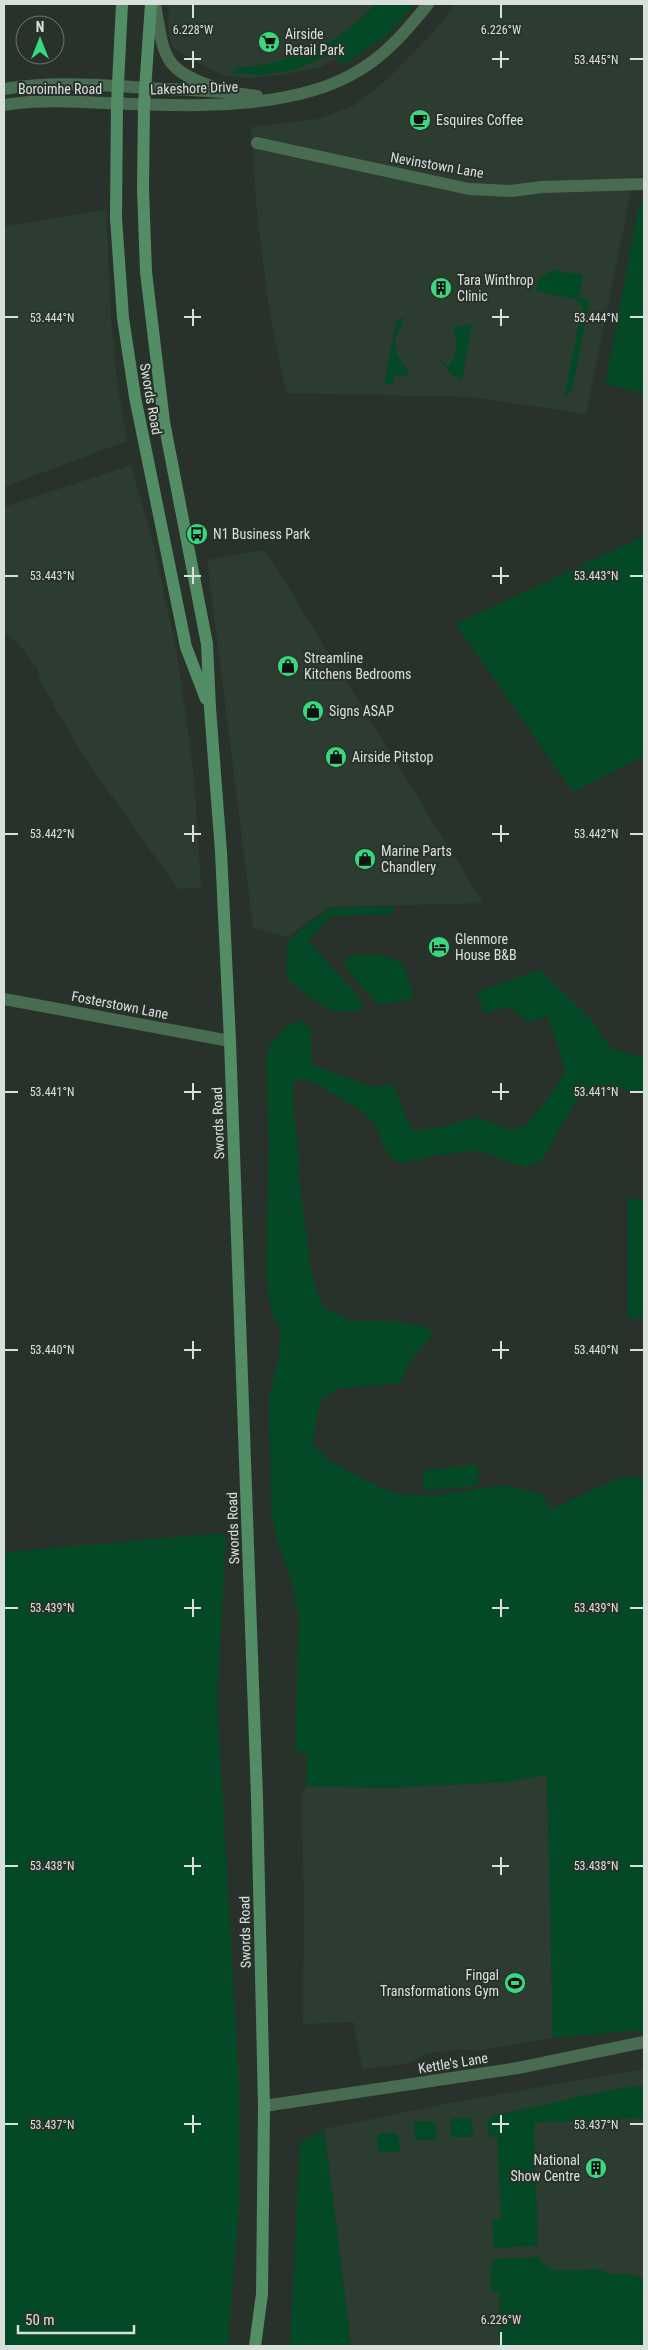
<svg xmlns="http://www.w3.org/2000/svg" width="648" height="2350" viewBox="0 0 648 2350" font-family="'Roboto Condensed',sans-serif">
  <rect width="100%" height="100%" fill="#28322b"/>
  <!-- built -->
  <path fill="#2d3c31" d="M169,4H403L354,52L317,68L280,75L247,78L223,75L191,59L172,46L168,28Z
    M456,4H644V176L634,177L586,414L471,397L286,393L269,309L257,213L251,127L318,119L353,106L389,78L437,28Z
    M106,210L111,318L117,382L127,441L4,487V226Z
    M131,465L152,539L177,653L194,775L201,888L178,889L80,751L42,684L37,668L18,643L4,632V507Z
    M265,550L483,903L330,907L287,937L253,928L207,560Z
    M547,1774L553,2038L476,2051L462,2049L425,2054L417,2060L405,2064L362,2069L354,2022L303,2024L304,1894L301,1797L306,1786L389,1788L507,1782Z
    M644,2069V2346H351L324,2129L449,2103Z"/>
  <!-- green -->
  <path fill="#044925" d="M375,4H415L387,35L342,65L333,53L295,70L258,75L232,73L235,68C291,63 337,47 375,4Z
    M644,203V392L605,385L639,204Z
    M554,270L583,275L579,297L590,300L572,391L564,397L582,307L574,299L536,291L539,278Z
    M403,317C404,324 401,326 398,333C392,347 398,360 409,370L406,376L394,375L393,384H384L396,322Z
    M472,324L462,380L451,375L440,361V359L448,366C458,354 459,342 452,327Z
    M644,536V756L573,792L456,624Z
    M355,907H396L393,912L387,914L330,916L308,941L357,995L363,1005L362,1009L354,1012L329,1010L308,996L292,983L286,975L287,944L293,936L329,909Z
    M352,955H384L403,964L413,992L412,999L378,1005L347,969L344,963L347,957Z
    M540,970L591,1019L612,1050L644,1057V1094C626,1089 597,1083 581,1096C574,1101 547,1152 541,1162L522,1167L476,1150L432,1156L403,1163L393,1160L381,1142L376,1125L362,1111L319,1085L301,1079L294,1082C289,1112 302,1141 298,1171L312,1276L323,1307L351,1321H391L428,1327L432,1335L409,1363L400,1383L337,1389L320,1401L313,1444L331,1462L383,1489L406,1495H438L504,1485L542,1494L550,1510L618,1478L644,1477V2030L553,2038L547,1775L508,1782L389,1788L306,1786L307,1755L295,1752L299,1617L291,1578L278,1546L271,1510L269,1397L279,1355L281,1331L271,1310L266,1271L269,1143L266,1065L268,1048L286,1028L296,1021L303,1022L311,1031V1064L372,1087L393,1084L412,1131L447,1126L475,1117L511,1130L528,1124L560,1082L565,1070L548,1016L529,1022L509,1007L484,1013L477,992Z
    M628,1199H644V1318H628Z
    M477,1464L479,1485L424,1491L422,1471Z
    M226,1533L217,1702L239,2080V2205L228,2346H4V1552Z
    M644,2085V2118L534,2123L538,2246L494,2248L492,2220L501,2219L497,2138L489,2136L487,2122L492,2116L615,2089Z
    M453,2118H469L472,2121L473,2137H451L450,2121Z
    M416,2121H432L436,2124V2140H415L414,2124Z
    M324,2129L351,2346H290L300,2143Z
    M380,2133H396L399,2136L400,2152H378L377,2136Z
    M540,2257L541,2263L555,2271L595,2269L602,2270L610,2274H627L644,2278V2346H499V2292L491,2291L490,2279L493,2259Z"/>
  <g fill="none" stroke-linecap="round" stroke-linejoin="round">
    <!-- minor -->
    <path stroke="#486c52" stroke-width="12" d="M257,143L469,189L511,191L542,187L644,184
      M4,999L230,1041"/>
    <!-- tertiary -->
    <path stroke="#486c52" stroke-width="12" d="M155,4C164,54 161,70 214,87
      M4,89C51,81 99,85 146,88C183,90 220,90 257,96
      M4,105C37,99 72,102 106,103C182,106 291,112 358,71C386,55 408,29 428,4
      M264,2106L518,2068L644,2042"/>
    <!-- secondary -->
    <path stroke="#528d65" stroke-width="12" d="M122,4L117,104L116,218L123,318L135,397L186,647L206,699
      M151,4L144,104L143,189L146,272L164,422L207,644L210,708L221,852L230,1041L257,1797L264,2106L262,2294L255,2346"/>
  </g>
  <!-- ticks -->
  <path fill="none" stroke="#d9e0db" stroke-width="2" d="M193,5V18M501,5V18M193,51V68M501,51V68M184,59H201M492,59H509M630,59H643M193,309V326M501,309V326M5,317H18M184,317H201M492,317H509M630,317H643M193,567V584M501,567V584M5,576H18M184,576H201M492,576H509M630,576H643M193,825V842M501,825V842M5,834H18M184,834H201M492,834H509M630,834H643M193,1083V1100M501,1083V1100M5,1092H18M184,1092H201M492,1092H509M630,1092H643M193,1341V1359M501,1341V1359M5,1350H18M184,1350H201M492,1350H509M630,1350H643M193,1599V1617M501,1599V1617M5,1608H18M184,1608H201M492,1608H509M630,1608H643M193,1857V1875M501,1857V1875M5,1866H18M184,1866H201M492,1866H509M630,1866H643M193,2115V2133M501,2115V2133M5,2124H18M184,2124H201M492,2124H509M630,2124H643M501,2332V2345"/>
  <!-- icons -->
  <defs>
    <g id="supermarket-disc" transform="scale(1.125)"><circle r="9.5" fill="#3bd77e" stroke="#28322b"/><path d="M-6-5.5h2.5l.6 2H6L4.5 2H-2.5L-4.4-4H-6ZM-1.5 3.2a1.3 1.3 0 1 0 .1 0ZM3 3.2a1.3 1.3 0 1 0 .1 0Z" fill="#111"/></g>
    <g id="cafe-disc" transform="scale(1.125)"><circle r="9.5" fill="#3bd77e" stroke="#28322b"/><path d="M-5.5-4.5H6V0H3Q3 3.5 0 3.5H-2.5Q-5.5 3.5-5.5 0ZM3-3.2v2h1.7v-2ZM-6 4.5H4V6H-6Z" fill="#111"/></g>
    <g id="building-disc" transform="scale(1.125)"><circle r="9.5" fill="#3bd77e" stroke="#28322b"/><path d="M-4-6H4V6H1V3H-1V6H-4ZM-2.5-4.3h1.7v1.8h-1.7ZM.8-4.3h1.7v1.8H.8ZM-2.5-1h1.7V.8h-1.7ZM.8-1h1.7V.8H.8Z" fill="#111"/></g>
    <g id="bus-disc" transform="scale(1.125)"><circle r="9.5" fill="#3bd77e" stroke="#28322b"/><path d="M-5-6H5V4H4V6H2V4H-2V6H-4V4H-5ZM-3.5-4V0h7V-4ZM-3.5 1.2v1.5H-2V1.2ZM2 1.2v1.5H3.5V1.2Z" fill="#111"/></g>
    <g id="shop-disc" transform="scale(1.125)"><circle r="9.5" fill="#3bd77e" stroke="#28322b"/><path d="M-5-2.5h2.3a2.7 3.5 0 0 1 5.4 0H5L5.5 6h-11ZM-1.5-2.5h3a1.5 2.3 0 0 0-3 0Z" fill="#111"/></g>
    <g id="hotel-disc" transform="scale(1.125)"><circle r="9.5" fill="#3bd77e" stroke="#28322b"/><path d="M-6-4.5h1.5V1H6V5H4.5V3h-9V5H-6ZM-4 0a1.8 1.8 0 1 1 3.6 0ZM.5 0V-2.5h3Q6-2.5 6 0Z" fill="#111"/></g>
    <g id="stadium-disc" transform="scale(1.125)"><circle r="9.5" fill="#3bd77e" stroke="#28322b"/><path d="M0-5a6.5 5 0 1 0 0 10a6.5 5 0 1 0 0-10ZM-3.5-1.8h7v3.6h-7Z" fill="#111"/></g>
  </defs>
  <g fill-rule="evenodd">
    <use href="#supermarket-disc" x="269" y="42"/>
    <use href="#cafe-disc" x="420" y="120"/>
    <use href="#building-disc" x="441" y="288"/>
    <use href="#bus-disc" x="197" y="534"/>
    <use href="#shop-disc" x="288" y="666"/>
    <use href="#shop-disc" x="313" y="711"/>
    <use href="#shop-disc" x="336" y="757"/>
    <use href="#shop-disc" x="365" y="859"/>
    <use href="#hotel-disc" x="439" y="947"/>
    <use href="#stadium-disc" x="515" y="1983"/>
    <use href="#building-disc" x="596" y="2168"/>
  </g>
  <g text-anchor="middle" stroke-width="4" stroke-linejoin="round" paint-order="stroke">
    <!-- poi labels -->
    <g font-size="14" fill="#d9e0db" stroke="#28322b" text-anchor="start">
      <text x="285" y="39">Airside<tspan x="285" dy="16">Retail Park</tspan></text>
      <text x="436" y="125">Esquires Coffee</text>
      <text x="457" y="285">Tara Winthrop<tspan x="457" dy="16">Clinic</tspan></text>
      <text x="213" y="539">N1 Business Park</text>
      <text x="304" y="663">Streamline<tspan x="304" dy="16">Kitchens Bedrooms</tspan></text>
      <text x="329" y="716">Signs ASAP</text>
      <text x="352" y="762">Airside Pitstop</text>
      <text x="381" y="856">Marine Parts<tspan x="381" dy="16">Chandlery</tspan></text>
      <text x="455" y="944">Glenmore<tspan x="455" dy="16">House B&amp;B</tspan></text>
      <text x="499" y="1980" text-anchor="end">Fingal<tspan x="499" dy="16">Transformations Gym</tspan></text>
      <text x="580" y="2165" text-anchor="end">National<tspan x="580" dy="16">Show Centre</tspan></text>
    </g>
    <!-- street labels -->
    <g font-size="14" fill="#d9e0db" stroke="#28322b">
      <text transform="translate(194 88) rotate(-2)" y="5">Lakeshore Drive</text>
      <text x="60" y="94">Boroimhe Road</text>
      <text transform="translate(437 165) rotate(10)" y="5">Nevinstown Lane</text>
      <text transform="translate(151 399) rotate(80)" y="5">Swords Road</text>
      <text transform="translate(120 1005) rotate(11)" y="5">Fosterstown Lane</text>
      <text transform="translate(218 1123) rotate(-92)" y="5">Swords Road</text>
      <text transform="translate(233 1528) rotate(-92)" y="5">Swords Road</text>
      <text transform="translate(245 1932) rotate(-91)" y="5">Swords Road</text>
      <text transform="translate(453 2063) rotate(-9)" y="5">Kettle's Lane</text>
    </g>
  </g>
  <g font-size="12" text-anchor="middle" fill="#d9e0db" stroke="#28322b" stroke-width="4" stroke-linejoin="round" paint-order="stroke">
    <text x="193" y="34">6.228°W</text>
    <text x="501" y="34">6.226°W</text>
    <text x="596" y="64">53.445°N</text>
    <text x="52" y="322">53.444°N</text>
    <text x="596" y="322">53.444°N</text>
    <text x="52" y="580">53.443°N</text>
    <text x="596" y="580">53.443°N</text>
    <text x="52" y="838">53.442°N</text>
    <text x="596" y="838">53.442°N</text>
    <text x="52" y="1096">53.441°N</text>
    <text x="596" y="1096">53.441°N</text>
    <text x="52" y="1354">53.440°N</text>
    <text x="596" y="1354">53.440°N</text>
    <text x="52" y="1612">53.439°N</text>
    <text x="596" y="1612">53.439°N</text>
    <text x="52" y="1870">53.438°N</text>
    <text x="596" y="1870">53.438°N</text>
    <text x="52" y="2129">53.437°N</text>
    <text x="596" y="2129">53.437°N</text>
    <text x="501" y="2324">6.226°W</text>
  </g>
  <!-- border -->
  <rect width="648" height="2350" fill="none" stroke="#d9e0db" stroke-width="10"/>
  <!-- north arrow -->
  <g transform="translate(40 40)"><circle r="24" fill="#28322b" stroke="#6f7871"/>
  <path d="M0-4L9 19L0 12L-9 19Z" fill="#3bd77e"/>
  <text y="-8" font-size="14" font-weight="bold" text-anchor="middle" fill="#d9e0db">N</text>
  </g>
  <!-- scale -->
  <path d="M18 2325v8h116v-8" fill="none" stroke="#d9e0db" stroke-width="2.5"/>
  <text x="25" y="2325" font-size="15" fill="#d9e0db" stroke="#28322b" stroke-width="4" paint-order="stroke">50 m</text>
</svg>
